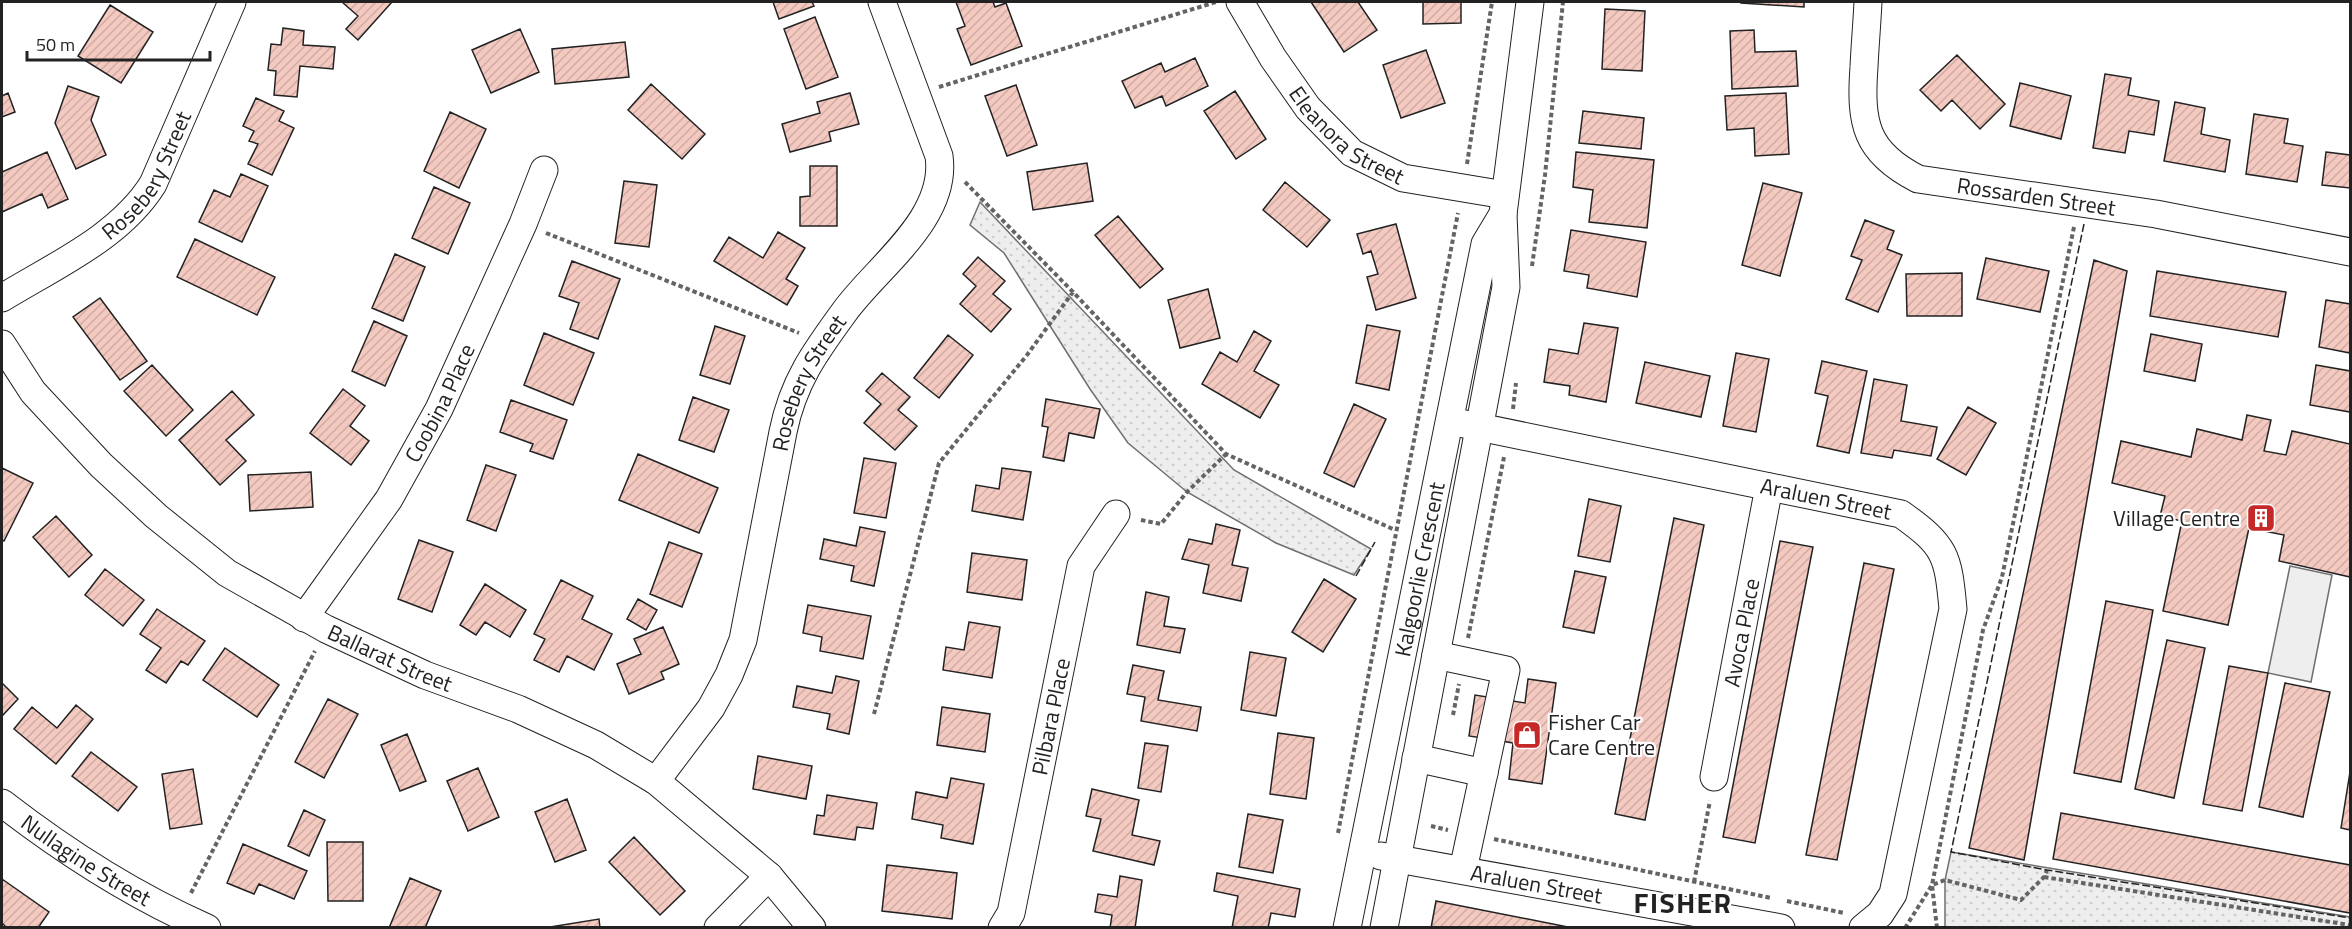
<svg xmlns="http://www.w3.org/2000/svg" width="2352" height="929" viewBox="0 0 2352 929" font-family="'Titillium Web',sans-serif">
  <defs>
    <pattern id="park-dots" width="8" height="8" patternUnits="userSpaceOnUse" patternTransform="scale(1.5)"><rect width="8" height="8" fill="#eee"/><path d="M2 2h.1M6 6h.1" fill="none" stroke="#ccc" stroke-width="1.8" stroke-linecap="round"/></pattern>
    <pattern id="building-hatch" width="6" height="6" patternUnits="userSpaceOnUse" patternTransform="scale(1.5)"><rect width="6" height="6" fill="#f3c9c0"/><path d="M-1 1l2-2M0 6l6-6M5 7l2-2" fill="none" stroke="#d0aca5"/></pattern>
  </defs>
  <rect width="100%" height="100%" fill="#fff"/>
  <!-- grass -->
  <path fill="#eee" stroke="#6f6f6f" stroke-width="1.5" d="M2290,566L2332,575L2311,682L2268,673Z"/>
  <!-- park -->
  <path fill="url(#park-dots)" stroke="#6f6f6f" stroke-width="1.5" d="M980,202L1234,470L1371,549L1354,575L1276,543L1187,492L1128,443L1090,389L1004,253L970,225Z
    M1951,852L2350,917V927H1945V880Z"/>
  <!-- building -->
  <path fill="url(#building-hatch)" stroke="#222" stroke-width="1.5" d="M342,2H392L358,40L346,29L358,16Z
    M773,2H812L814,6L779,19Z
    M956,2H993L995,7L1006,3L1022,46L971,65L957,29L965,26Z
    M1311,2H1358L1377,30L1344,52Z
    M1423,2H1461V23L1423,24Z
    M1741,2H1804V7L1741,3Z
    M110,5L153,32L121,83L78,56Z
    M1605,9L1645,11L1642,71L1602,69Z
    M815,17L838,77L806,89L784,29Z
    M283,28L304,31L303,45L335,47L333,69L300,66L297,97L274,95L276,71L268,70L271,44L281,45Z
    M520,29L539,72L491,93L472,50Z
    M1754,30L1755,52L1796,51L1798,86L1732,89L1730,31Z
    M625,42L629,77L555,84L552,49Z
    M1426,50L1445,103L1401,118L1383,65Z
    M1957,55L2005,104L1980,129L1952,100L1941,111L1920,90Z
    M1195,58L1208,86L1166,106L1162,96L1135,108L1122,81L1161,63L1165,72Z
    M2105,74L2131,78L2128,95L2159,101L2154,135L2129,131L2125,153L2093,148Z
    M2020,83L2071,96L2061,139L2010,126Z
    M651,84L705,134L682,159L628,110Z
    M1016,85L1037,145L1007,156L985,96Z
    M68,86L99,97L91,120L106,155L76,169L55,123Z
    M1235,91L1266,139L1236,159L1204,111Z
    M8,93L15,112L2,117V96Z
    M850,93L859,124L829,132L831,141L790,152L782,124L820,113L817,102Z
    M1786,93L1789,154L1755,156L1754,128L1727,130L1725,96Z
    M256,98L284,111L279,121L294,128L272,175L248,164L258,144L249,141L254,131L243,126Z
    M2175,102L2205,108L2201,134L2230,140L2225,172L2164,161Z
    M1583,111L1644,118L1641,149L1579,143Z
    M450,112L486,129L459,188L424,171Z
    M2254,114L2288,119L2284,143L2303,146L2297,182L2246,174Z
    M47,152L68,199L48,208L42,194L2,212V172Z
    M1576,152L1654,160L1647,228L1589,222L1593,190L1573,187Z
    M2326,152L2350,155V188L2322,185Z
    M1087,163L1093,201L1033,210L1027,172Z
    M810,166H837V226H800V197L810,196Z
    M241,174L268,186L242,242L199,222L214,190L230,197Z
    M624,181L657,185L649,247L615,243Z
    M1285,182L1330,220L1307,247L1263,210Z
    M1763,183L1802,193L1780,276L1742,265Z
    M434,187L470,203L448,254L412,238Z
    M1118,216L1163,269L1140,288L1095,235Z
    M1865,220L1894,231L1887,249L1902,255L1878,312L1846,299L1862,260L1851,256Z
    M1396,224L1416,298L1376,310L1367,277L1378,274L1371,251L1363,254L1357,234Z
    M1571,230L1646,242L1637,297L1587,288L1589,275L1564,271Z
    M778,232L805,248L786,279L798,286L787,305L714,261L729,237L763,258Z
    M195,239L275,277L257,315L177,277Z
    M395,254L425,267L403,321L372,308Z
    M978,257L1005,281L993,294L1011,309L991,332L960,304L976,286L963,274Z
    M1986,258L2049,271L2040,312L1977,299Z
    M2094,260L2127,271L2024,860L1969,848Z
    M572,261L620,279L598,339L570,329L579,303L559,296Z
    M2157,271L2286,292L2278,337L2150,316Z
    M1962,273V316H1907L1906,274Z
    M1208,289L1220,338L1180,348L1168,300Z
    M100,298L147,361L120,380L73,317Z
    M2326,300L2350,304V353L2319,347Z
    M374,321L407,336L385,386L352,371Z
    M1584,323L1618,328L1606,402L1569,395L1570,386L1544,382L1549,349L1578,354Z
    M1367,325L1400,331L1389,390L1356,383Z
    M715,326L745,336L730,384L700,375Z
    M1254,331L1271,341L1254,371L1279,385L1260,418L1202,384L1220,352L1237,362Z
    M544,333L594,353L573,405L524,385Z
    M2151,334L2202,344L2195,381L2144,371Z
    M948,335L973,355L939,398L914,378Z
    M1736,353L1769,359L1756,432L1723,426Z
    M1822,361L1867,371L1849,453L1817,446L1828,396L1815,393Z
    M1645,362L1710,376L1701,417L1636,403Z
    M152,365L193,410L166,436L124,391Z
    M2316,365L2350,371V412L2310,405Z
    M882,373L910,397L898,410L917,426L895,450L864,423L881,404L866,391Z
    M1874,379L1907,385L1901,421L1937,427L1931,456L1894,450L1892,458L1861,453Z
    M343,389L365,406L350,426L369,441L351,465L310,433Z
    M232,391L254,415L226,440L246,461L220,485L179,440Z
    M693,397L729,410L714,452L679,440Z
    M1046,399L1100,409L1094,438L1069,433L1064,461L1043,457L1048,427L1042,426Z
    M511,400L567,420L553,459L530,451L533,444L500,432Z
    M1354,404L1386,419L1354,487L1324,473Z
    M1968,407L1996,423L1966,475L1937,459Z
    M2247,415L2271,420L2264,451L2286,455L2292,431L2350,444V577L2279,561L2284,535L2249,528L2228,625L2163,611L2182,521L2160,516L2165,496L2112,483L2121,441L2191,457L2197,429L2242,440Z
    M638,454L718,488L699,533L619,500Z
    M864,458L896,463L886,518L854,513Z
    M486,465L516,475L496,531L467,520Z
    M2,468L33,483L4,541L2,540Z
    M1002,468L1031,472L1023,520L972,511L976,485L999,489Z
    M311,472L313,507L250,511L248,475Z
    M1589,499L1621,506L1610,562L1578,556Z
    M56,516L92,555L69,577L33,537Z
    M1674,518L1704,525L1645,820L1615,814Z
    M1216,524L1240,530L1232,565L1248,568L1241,601L1203,593L1209,565L1182,559L1189,539L1212,544Z
    M860,527L885,532L874,586L851,581L854,566L820,559L824,539L856,546Z
    M419,540L453,552L432,612L398,599Z
    M1780,541L1813,547L1755,843L1723,837Z
    M669,542L702,554L682,607L650,594Z
    M972,553L1027,560L1022,600L967,592Z
    M1864,563L1894,569L1837,860L1806,855Z
    M105,569L144,600L123,626L85,595Z
    M1575,571L1606,577L1594,633L1563,627Z
    M1324,579L1356,599L1323,652L1292,632Z
    M561,580L593,596L582,619L612,634L594,670L567,656L559,672L534,660L545,639L534,634Z
    M485,584L526,610L510,637L485,622L476,635L460,625Z
    M1146,592L1169,597L1164,626L1185,629L1180,653L1137,645Z
    M638,599L657,610L646,630L627,619Z
    M2106,601L2153,610L2121,782L2074,773Z
    M808,605L871,616L863,659L820,651L822,637L803,633Z
    M157,609L205,641L188,665L181,661L166,683L146,670L161,648L140,634Z
    M969,622L1000,627L992,678L943,670L946,647L964,650Z
    M663,627L679,664L661,672L664,679L629,694L617,664L641,654L634,639Z
    M2167,640L2205,648L2174,798L2135,789Z
    M225,648L279,685L257,717L203,680Z
    M1250,652L1286,658L1276,716L1241,710Z
    M1133,665L1164,671L1158,700L1201,707L1197,731L1141,721L1145,697L1127,694Z
    M2229,666L2268,673L2242,811L2203,804Z
    M836,676L859,681L849,734L827,729L830,714L793,707L797,686L832,693Z
    M1528,679L1556,683L1542,784L1509,779L1513,743L1469,736L1475,695L1525,703Z
    M2,683L18,699L2,716Z
    M2285,683L2330,692L2303,817L2259,807Z
    M328,699L358,714L324,778L295,762Z
    M76,705L93,719L56,764L14,729L32,707L57,728Z
    M942,707L990,714L985,752L937,745Z
    M1278,733L1314,738L1306,799L1270,794Z
    M407,734L426,781L400,791L381,745Z
    M1145,743L1168,746L1161,792L1138,788Z
    M91,752L137,787L118,811L72,776Z
    M758,756L812,766L806,799L753,789Z
    M478,768L499,817L468,831L447,781Z
    M193,769L202,824L170,829L162,774Z
    M2350,772V830L2341,828Z
    M951,778L984,784L973,844L941,838L943,825L912,819L916,792L947,798Z
    M1092,789L1139,800L1132,835L1160,841L1154,865L1093,851L1101,819L1086,816Z
    M827,795L877,803L873,829L857,827L855,840L814,834L817,815L824,816Z
    M567,799L586,850L555,862L535,812Z
    M304,810L325,820L309,856L288,846Z
    M2061,813L2350,865V913L2053,859Z
    M1248,814L1283,820L1273,873L1239,867Z
    M634,837L685,891L660,915L609,862Z
    M327,842H363V901H328Z
    M243,844L307,871L294,899L259,884L254,894L227,883Z
    M887,865L957,873L952,919L882,911Z
    M1217,873L1300,889L1295,917L1271,913L1268,928H1232L1238,896L1214,891Z
    M1120,876L1142,880L1135,928H1110L1112,915L1095,912L1098,894L1117,897Z
    M410,878L441,891L425,928H389Z
    M2,879L49,912L38,928H7L2,923Z
    M1436,901L1573,928H1431Z
    M599,919L600,928H544Z"/>
  <g fill="none" stroke-linecap="round" stroke-linejoin="round">
    <!-- minor casing -->
    <g stroke="#222" stroke-width="29">
      <g id="minor">
        <path id="s1" d="M1240,2L1273,58L1308,108L1352,153L1403,178L1505,195"/>
        <path id="s2" d="M1868,2C1867,23 1865,45 1864,67C1860,123 1865,152 1918,179L2156,214L2350,252"/>
        <path id="s3" d="M2,298C54,266 120,237 153,184L232,2"/>
        <path id="s4" d="M2,344L33,392L101,465L156,516L227,573L326,629L425,675L518,709L596,745L656,781L769,876L812,928"/>
        <path id="s5" d="M1450,421L1901,514C1946,546 1948,555 1953,609L1893,894L1880,914L1863,928"/>
        <path id="s6" d="M304,618L389,499L439,409L523,224L544,170"/>
        <path d="M1436,655L1506,670L1463,870"/>
        <path d="M1416,758L1484,773"/>
        <path id="s7" d="M1714,777L1769,487"/>
        <path id="s8" d="M656,781L711,708L729,675L743,640L783,432C793,382 815,352 845,311C878,266 948,218 939,156L882,2"/>
        <path id="s9" d="M2,803C64,851 134,896 207,928"/>
        <path id="s10" d="M1381,856L1781,928"/>
        <path d="M718,928L769,876"/>
        <path id="s11" d="M1002,928L1011,913L1081,566L1116,514"/>
        <path id="s12" d="M1347,928L1485,244L1503,214"/>
        <path d="M1384,928L1506,287L1503,214L1530,2"/>
      </g>
    </g>
    <!-- path -->
    <path stroke="#646464" stroke-width="4" stroke-dasharray="4.5 3" stroke-linecap="butt" d="M939,87L1216,2
      M1467,164L1492,2
      M965,182L1073,292L1226,454L1395,530
      M546,233L799,333
      M1532,266L1545,175L1563,2
      M1513,409L1516,383
      M1141,520L1161,524L1187,492L1226,454
      M1468,638L1504,457
      M874,714L939,463L1027,355L1073,292
      M1453,715L1459,684
      M1431,826L1448,830
      M1338,833L1458,213
      M1494,839L1771,898
      M2044,877L2350,925
      M1694,882L1710,801
      M191,893L315,651
      M1787,901L1844,913
      M1905,928L1932,885L1945,880L2021,900L2044,877L2047,870
      M1937,928L1932,885L1983,630L2002,577L2074,227"/>
    <!-- minor -->
    <use href="#minor" stroke="#fff" stroke-width="27"/>
    <!-- fence -->
    <path stroke="#222" stroke-width="1.5" stroke-dasharray="8 3" stroke-linecap="butt" d="M2084,224L1951,852L2047,870L2350,918
      M1356,576L1375,542"/>
  </g>
  <!-- icons -->
  <defs>
    <g id="building-square" transform="scale(1.5)"><rect x="-9" y="-9" width="18" height="18" rx="4" fill="#c62828" stroke="#fff"/><path d="M-4-6H4V6H1V3H-1V6H-4ZM-2.5-4.3h1.7v1.8h-1.7ZM.8-4.3h1.7v1.8H.8ZM-2.5-1h1.7V.8h-1.7ZM.8-1h1.7V.8H.8Z" fill="#fff"/></g>
    <g id="shop-square" transform="scale(1.5)"><rect x="-9" y="-9" width="18" height="18" rx="4" fill="#c62828" stroke="#fff"/><path d="M-5-2.5h2.3a2.7 3.5 0 0 1 5.4 0H5L5.5 6h-11ZM-1.5-2.5h3a1.5 2.3 0 0 0-3 0Z" fill="#fff"/></g>
  </defs>
  <g fill-rule="evenodd">
    <use href="#building-square" x="2261" y="518"/>
    <use href="#shop-square" x="1527" y="735"/>
  </g>
  <g text-anchor="middle" stroke-width="4.5" stroke-linejoin="round" paint-order="stroke">
    <!-- street labels -->
    <g font-size="22" fill="#222" stroke="#fff">
      <text dy="8" stroke="none"><textPath href="#s1" startOffset="174">Eleanora Street</textPath></text>
      <text dy="8" stroke="none"><textPath href="#s3" startOffset="195">Rosebery Street</textPath></text>
      <text dy="8" stroke="none"><textPath href="#s2" startOffset="320">Rossarden Street</textPath></text>
      <text dy="8" stroke="none"><textPath href="#s8" startOffset="434">Rosebery Street</textPath></text>
      <text dy="8" stroke="none"><textPath href="#s6" startOffset="255">Coobina Place</textPath></text>
      <text dy="8" stroke="none"><textPath href="#s5" startOffset="384">Araluen Street</textPath></text>
      <text dy="8" stroke="none"><textPath href="#s12" startOffset="366">Kalgoorlie Crescent</textPath></text>
      <text dy="8" stroke="none"><textPath href="#s7" startOffset="147">Avoca Place</textPath></text>
      <text dy="8" stroke="none"><textPath href="#s4" startOffset="507">Ballarat Street</textPath></text>
      <text dy="8" stroke="none"><textPath href="#s11" startOffset="218">Pilbara Place</textPath></text>
      <text dy="8" stroke="none"><textPath href="#s9" startOffset="102">Nullagine Street</textPath></text>
      <text dy="8" stroke="none"><textPath href="#s10" startOffset="158">Araluen Street</textPath></text>
    </g>
    <!-- poi labels -->
    <g font-size="22" fill="#222" stroke="#fff" text-anchor="end">
      <text x="2240" y="526">Village Centre</text>
      <text x="1548" y="730" text-anchor="start">Fisher Car<tspan x="1548" dy="25">Care Centre</tspan></text>
    </g>
    <!-- district labels -->
    <g font-size="28" font-weight="bold" letter-spacing="1.5" fill="#222" stroke="#fff">
      <text x="1683" y="913">FISHER</text>
    </g>
  </g>
  <!-- border -->
  <rect width="2352" height="929" fill="none" stroke="#222222" stroke-width="6"/>
  <!-- scale -->
  <path d="M27 51v9h183v-9" fill="none" stroke="#222222" stroke-width="3"/>
  <text x="36" y="51" font-size="18" fill="#222222" stroke="#ffffff" stroke-width="4.5" paint-order="stroke">50 m</text>
</svg>
